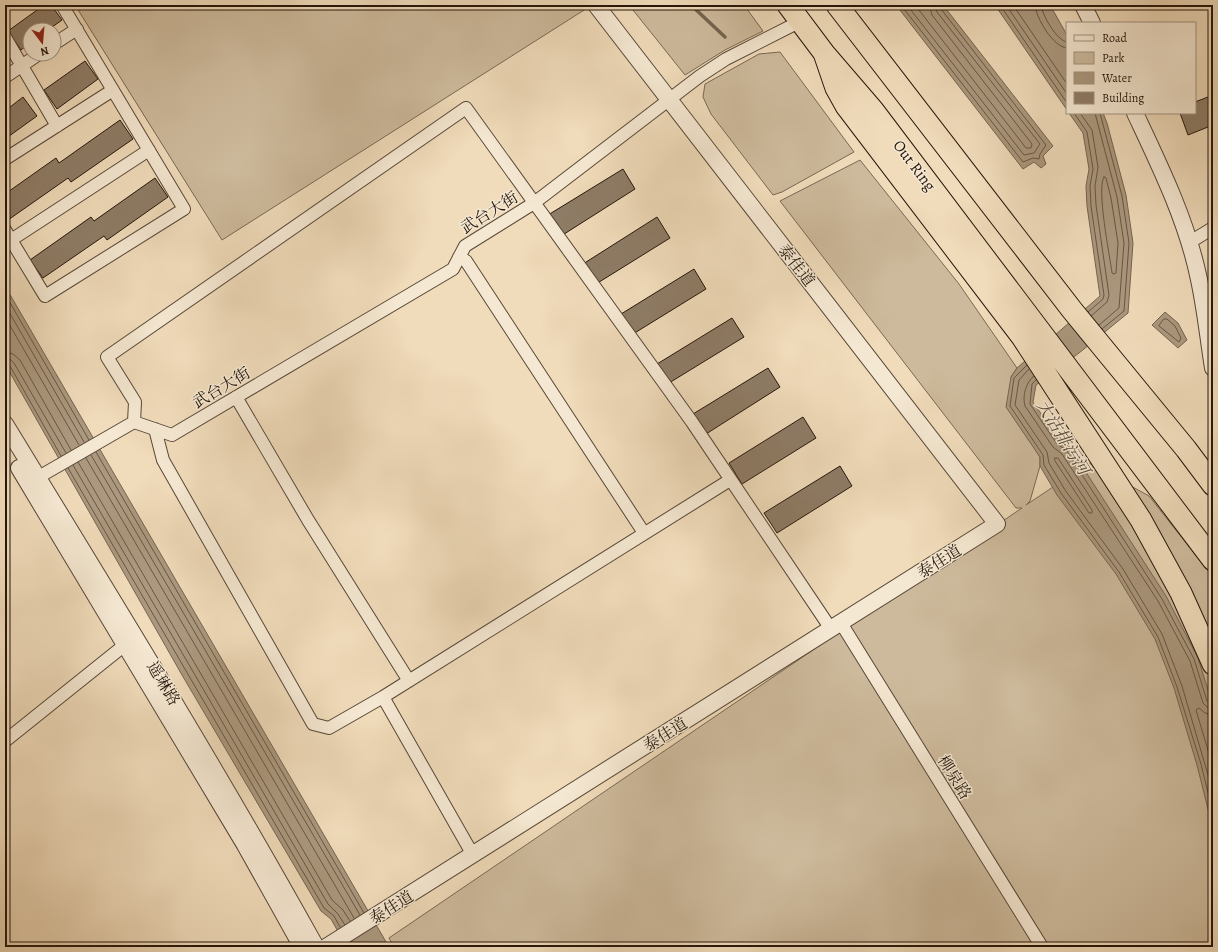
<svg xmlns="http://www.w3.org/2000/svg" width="1218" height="952" viewBox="0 0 1218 952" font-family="Alegreya,'Noto Serif SC',serif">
  <rect width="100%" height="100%" fill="#f0dbba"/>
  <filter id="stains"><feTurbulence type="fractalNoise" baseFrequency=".005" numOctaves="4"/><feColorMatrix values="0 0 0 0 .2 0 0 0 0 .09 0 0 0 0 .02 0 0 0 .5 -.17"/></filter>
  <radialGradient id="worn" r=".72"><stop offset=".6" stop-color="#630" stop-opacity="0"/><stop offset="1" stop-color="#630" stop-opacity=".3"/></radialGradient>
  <!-- green -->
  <path fill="#cdba9c" stroke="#786854" d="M75,5H592L222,240Z
    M629,5H744L763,31L725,50L685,75Z
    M780,52L854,152L782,192L773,195L711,114L703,97L705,84L759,54Z
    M860,160L959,284L1017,368L1011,377L1025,433L1040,457V466L1030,501L1026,505L1089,463L1149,496L1213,577V947H394L389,938L1022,508H1016L780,201Z"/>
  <!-- water -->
  <path fill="#ab987e" stroke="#756450" d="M896,5H943L1053,146L1043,156L1046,164L1041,168L1034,162L1023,169Z
    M995,5H1050L1067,35V110Z
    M1069,113H1103L1107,123L1126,195L1133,243L1128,313L1079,353L1036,385L1033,402L1060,441L1069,446L1166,596L1198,658L1213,706V829L1197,765L1174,688L1155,639L1116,574L1057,495L1040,466V457L1006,407L1011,377L1017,368L1100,296L1087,206L1086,186L1089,169L1083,133Z
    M5,286L389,947H345V944L331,919L321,911L182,675L5,364Z
    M1165,312L1178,323L1187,340L1178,348L1152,325Z"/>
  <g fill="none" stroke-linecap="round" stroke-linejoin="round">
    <!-- shore -->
    <path stroke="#685744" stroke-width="1" d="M901,5L1023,162L1033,158L1039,159L1040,154L1046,145L941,9L940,5
      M907,5L1024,155L1034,153L1040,144L937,12L935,5
      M915,5L1026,148H1031L1032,144L932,15L929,5
      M1000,5L1067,103
      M1006,5L1067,94
      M1013,5L1067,84
      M1035,5C1036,18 1053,47 1067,48
      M1041,5C1042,15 1057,41 1067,42
      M1074,113L1087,132L1093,169L1090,186L1091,206L1104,295L1103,299L1088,312
      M1080,113L1092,130L1098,167L1095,186L1096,205L1109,295L1107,302L1091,316
      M1095,113L1117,197L1124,243L1119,308L1099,325
      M1100,113L1122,196L1129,243L1124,311L1102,329
      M1104,177L1106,178L1111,198L1118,243L1116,273L1114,274L1112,273C1110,257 1096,187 1104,177Z
      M5,294L89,440
      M5,305L84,442
      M5,317L79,445
      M1164,319H1167L1175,326L1181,338L1179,342L1159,326Z
      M5,352L13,354L20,360L71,450
      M5,358L10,359L14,363L66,453
      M5,363L10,366L61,456
      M1027,365L1014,378L1010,406L1043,455L1044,465L1061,493L1119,572L1158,637L1177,687L1201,764L1213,813
      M1029,369L1019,380L1015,405L1047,452L1049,463L1065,490L1123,569L1162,634L1182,686L1213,792
      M1034,376C1026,382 1022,396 1025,406L1053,447L1062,454L1158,601L1190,661L1203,703L1207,707L1213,709
      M1036,380L1032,384L1030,404L1057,444L1066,450L1162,599L1194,659L1207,701L1213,704
      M96,452L364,913
      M91,455L360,915
      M86,458L354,918
      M1055,458H1058L1092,510V513H1089L1055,461Z
      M78,462L332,900L343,910L350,921
      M73,465L328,904L338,914L345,925
      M68,468L324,908L334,916L340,927
      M1213,715L1205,713L1199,708L1196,710L1213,767"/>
    <!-- stream -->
    <path stroke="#756450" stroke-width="3.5" d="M691,5L725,37"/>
  </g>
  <!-- building -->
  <path fill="#8e7c66" stroke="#24160b" d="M44,5H51L62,20L48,30H30V43L21,50L8,31Z
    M85,61L98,79L57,109L44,90Z
    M1213,95V125L1188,135L1180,113H1195V102Z
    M23,97L37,116L5,139V111Z
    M120,120L133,139L71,182L68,178L8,220L5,215V194L56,158L59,163Z
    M623,169L635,189L561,236L548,215Z
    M155,178L168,197L107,240L104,236L43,278L30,260L91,217L94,221Z
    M657,217L670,238L596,284L583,264Z
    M694,269L706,289L633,334L621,314Z
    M732,318L744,337L669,383L657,364Z
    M768,368L780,387L706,434L693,414Z
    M803,417L816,438L742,484L729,463Z
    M840,466L852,486L777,533L764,513Z"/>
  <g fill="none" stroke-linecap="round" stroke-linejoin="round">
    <!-- minor casing -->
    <g stroke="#574737" stroke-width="14">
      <path id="minor" d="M5,37L57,126
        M54,44L77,29
        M5,77L39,54
        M5,159L113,90
        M5,230L45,296L184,209L62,5
        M11,240L149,150
        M1190,242L1213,228
        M459,257L466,261L644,533
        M236,397L308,520L409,681
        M134,422L135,402L107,357L466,108L692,422L831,629
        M155,429L163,460L313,724L329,728L383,697L730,480
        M30,482L134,422L172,435L453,269L465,246L534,203L700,76L726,59L801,21
        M841,623L1042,947
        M383,697L473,855
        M5,741L131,640"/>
    </g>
    <!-- tertiary casing -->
    <g stroke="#574737" stroke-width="18">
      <path id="tertiary" d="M1083,5L1092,23
        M1135,113C1159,164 1186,219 1198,275C1205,305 1208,337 1213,368
        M5,424C111,597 217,769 316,947
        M19,468L245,845L302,947
        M326,947L997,524L596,5"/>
    </g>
    <!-- trunk casing -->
    <g stroke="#24160b" stroke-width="23">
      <path id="trunk" d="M788,5L824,53L873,110L1213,560
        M837,5L1072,310L1186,449L1213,485
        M824,53L836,88L846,106L1022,337L1141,520L1181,593L1213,664"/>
    </g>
    <!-- minor -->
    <use href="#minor" stroke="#f5e8d2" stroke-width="12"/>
    <!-- tertiary -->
    <use href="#tertiary" stroke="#f5e8d2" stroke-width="16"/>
    <!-- trunk -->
    <use href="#trunk" stroke="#f0dbba" stroke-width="21"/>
  </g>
  <g text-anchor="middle" stroke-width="3" stroke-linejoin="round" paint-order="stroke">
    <!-- street labels -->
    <g font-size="16" fill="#24160b" stroke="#f5e8d2">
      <text transform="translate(915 165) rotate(53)" y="6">Out Ring</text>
      <text transform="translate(489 212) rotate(-32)" y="6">武台大街</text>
      <text transform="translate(797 265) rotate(52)" y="6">泰佳道</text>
      <text transform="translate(221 387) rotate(-31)" y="6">武台大街</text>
      <text transform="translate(939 561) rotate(-32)" y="6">泰佳道</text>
      <text transform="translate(164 683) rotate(59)" y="6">遥琳路</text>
      <text transform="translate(665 734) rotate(-32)" y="6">泰佳道</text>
      <text transform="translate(955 777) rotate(58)" y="6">柳泉路</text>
      <text transform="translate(391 907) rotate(-32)" y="6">泰佳道</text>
    </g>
    <!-- water labels -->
    <g font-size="17" font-style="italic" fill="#5a4a39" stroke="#f5e8d2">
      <text transform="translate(1063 437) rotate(58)" y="6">大沽排污河</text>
    </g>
  </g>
  <!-- margin -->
  <rect width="1218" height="952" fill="none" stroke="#f0dbba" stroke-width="20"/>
  <rect x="6" y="6" width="1206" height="940" fill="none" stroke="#24160b" stroke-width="2"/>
  <rect x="10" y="10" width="1198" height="932" fill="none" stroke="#24160b"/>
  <!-- legend -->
  <rect x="1066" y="22" width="130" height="92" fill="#f5e8d2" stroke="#a19482"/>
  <rect x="1074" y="35" width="20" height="6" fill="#f5e8d2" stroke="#a19482"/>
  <text x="1102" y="42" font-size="12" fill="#24160b">Road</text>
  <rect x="1074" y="52" width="20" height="12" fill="#cdba9c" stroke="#a19482"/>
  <text x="1102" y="62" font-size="12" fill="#24160b">Park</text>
  <rect x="1074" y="72" width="20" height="12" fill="#ab987e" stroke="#a19482"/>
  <text x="1102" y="82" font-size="12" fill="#24160b">Water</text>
  <rect x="1074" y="92" width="20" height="12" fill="#8e7c66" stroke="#a19482"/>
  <text x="1102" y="102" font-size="12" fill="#24160b">Building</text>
  <!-- north arrow -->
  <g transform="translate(42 42) rotate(164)"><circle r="19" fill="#f5e8d2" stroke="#a19482"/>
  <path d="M0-3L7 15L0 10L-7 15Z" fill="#8f2418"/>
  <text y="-6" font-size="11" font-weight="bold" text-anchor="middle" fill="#24160b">N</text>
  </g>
  <rect width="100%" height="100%" filter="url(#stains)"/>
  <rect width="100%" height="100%" fill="url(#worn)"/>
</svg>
